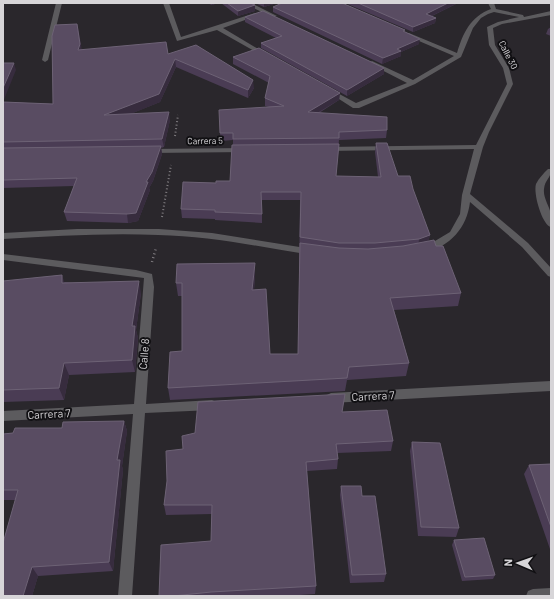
<svg xmlns="http://www.w3.org/2000/svg" width="554" height="599" viewBox="0 0 554 599" font-family="Barlow,sans-serif">
  <rect width="100%" height="100%" fill="#2a272c"/>
  <g fill="none" stroke-linecap="round" stroke-linejoin="round">
    <!-- path-far1 -->
    <path stroke="#807d81" stroke-width="2" stroke-dasharray="1 2.5" stroke-linecap="butt" d="M175,136L178,115
      M162,217L171,165"/>
    <!-- path -->
    <path stroke="#807d81" stroke-width="2.5" stroke-dasharray="1 3" stroke-linecap="butt" d="M152,262L156,248"/>
    <!-- minor -->
    <path fill="#5c5b5e" fill-rule="evenodd" d="M56,3H62L48,60L45,62L42,60Z
      M163,3H169L181,37L255,13H259V15L223,28L270,56L265,57L217,30L177,41Z
      M243,3H251L277,16L272,17Z
      M488,3H494L496,9L523,15L524,17L551,11V15L502,24L493,28L495,45L509,68L513,84L489,132L483,147L470,194L528,243L551,268V277L548,276L522,247L470,202C467,228 450,246 425,253L420,250L450,232L460,214L462,195L474,149L325,151L321,149L325,147L476,145L507,84L503,68L489,45L487,27L498,22L519,17L494,12L488,14L481,18L473,28L461,57L415,84L359,108H353L325,90L330,89L356,103L407,83L370,64L369,63L372,61L413,80L454,56L405,35V33H409L457,53C463,33 470,17 491,9Z
      M245,148H248V152L149,153L145,151L149,149Z
      M548,169H551C551,179 545,179 544,189C543,198 549,205 551,214C552,218 551,223 551,227C542,225 533,193 536,184C539,178 543,174 548,169Z
      M77,229H159L212,233L312,249L317,252L312,255C261,247 210,236 158,235C106,233 55,236 3,239V233Z
      M3,254L136,270L152,274L154,287L146,404L212,400L216,402L218,405L216,408L212,410L145,413L132,596H118L133,414L3,421V411L134,404L144,278L3,260Z
      M551,381V391L331,403L327,401L325,398L327,395L331,393Z
      M551,588V596H526L528,591L533,589Z"/>
  </g>
  <!-- wall -->
  <path fill="#4a3c54" d="M207,3H218L212,5Z
    M221,3H250L255,11L238,16Z
    M255,3H277L264,7Z
    M345,3H458L432,16L436,18L435,23L413,32Z
    M273,7L405,32L419,44L401,52V56L382,64L273,12Z
    M245,17L384,74L347,96L261,48V43L276,38L245,22Z
    M77,24L81,49L168,54L254,88L248,98L176,67L160,102L130,114L170,120L164,147L161,148L162,154L153,181L149,188L150,190L138,221L128,223L67,221L64,212L74,186L3,188V102L53,104Z
    M551,27V36L546,34L548,29Z
    M233,57L340,93L339,100L319,113L387,130L386,138L339,140L336,176L378,177L375,152L376,143L398,176L413,189L430,235L428,241L436,246L461,293L458,306L394,310L409,363L406,376L347,380L345,391L170,400L168,388L182,351V296H178L176,283L255,276L254,290L270,354H298L300,200H262V223L215,220V219L182,218L181,209L216,183L230,181L233,145V140L221,141L220,133L269,107L265,106V98L269,83L233,64Z
    M3,281L65,282L141,293L136,330L138,338L135,372L69,375L64,400L3,402Z
    M342,412L393,441L391,451L337,453L338,459L337,469L307,471L316,586L315,594L285,596H159L211,541L212,514L166,515L164,505L183,449Z
    M124,421L127,431L122,466L123,470L113,571L38,576L32,596L15,500H3V434Z
    M412,442L459,528L456,537L418,536L410,451Z
    M551,464V552L524,474L529,465Z
    M341,486L386,574L384,582L350,583L340,495Z
    M454,540L495,575L493,579L462,581L452,545Z"/>
  <!-- shaded-wall -->
  <path fill="#372c3e" d="M211,3H218L212,5Z
    M264,3H277L264,7Z
    M448,3H458L425,19L426,14Z
    M255,5V11L238,16V11Z
    M436,18L435,23L413,32V27Z
    M77,24L79,32L82,51L78,50Z
    M420,39L419,44L401,52V56L382,64L383,58L397,49Z
    M175,59L176,67L160,102L106,124L104,115Z
    M14,63L16,70L3,102V88Z
    M384,68V74L347,96V90Z
    M253,80L254,88L248,98V90Z
    M340,93L339,100L307,119L308,112Z
    M169,112L170,120L164,147L162,139Z
    M161,146L162,154L153,181L149,188L150,190L138,221L128,223L127,214L146,182Z
    M430,235L428,243L418,248L419,239Z
    M255,263V276L253,302L252,290Z
    M62,275L66,287L62,283Z
    M139,281L141,293L136,330L138,338L135,372L132,360V326Z
    M64,363L69,375L64,400L59,388Z
    M124,421L127,431L122,466L123,470L113,571L109,562L117,460Z
    M32,567L38,576L32,596H23Z"/>
  <!-- building -->
  <path fill="#594c62" stroke="#6d6275" d="M227,3H250L255,5L238,11Z
    M282,3H342L405,30L403,31L420,39L397,49L401,51L383,58L273,7Z
    M358,3H448L426,14L436,18L413,27Z
    M263,11L384,68L347,90L261,43L282,36L245,17Z
    M77,24L80,44L78,50L166,42L168,54L196,45L253,80L248,90L175,59L159,94L104,115L169,112L162,139L3,142V102L53,104L52,36L55,25Z
    M259,48L340,93L308,112L387,117V130L339,132V138L233,139V133H220L219,110L284,106L265,98L270,76L233,57Z
    M3,63H14L3,88Z
    M376,143H387L398,176H410L413,189L430,235L419,239L375,243H339L300,237L301,192H261L262,214L215,212V210L181,209L183,182L216,183V181H230L232,145L339,144L336,176L381,177Z
    M161,146L152,172L146,182H148L136,213L127,214L64,212L77,178L3,180V148Z
    M434,240L436,246H443L461,293L390,298L409,363L349,367L347,378L168,388L170,352L182,351V283H176L177,264L255,263L252,290L266,289L270,354H298L300,243L339,248L368,249L403,246Z
    M62,275V283L139,281L132,326H135L132,360L64,363L59,388L3,390V281Z
    M345,394L342,412L387,410L393,441L336,444L338,459L306,462L316,586L211,592L173,596H159L161,545L211,541L212,505H164L167,481L166,451L183,449L182,436L195,433L198,402Z
    M124,421L117,460H120L109,562L32,567L23,596H3V543L18,490H3V434L13,433L15,428H62L63,422Z
    M412,442L440,443L459,528L421,527Z
    M551,464V527L529,465Z
    M341,486H361L362,496H375L386,574L352,575Z
    M484,538L495,575L465,577L454,540Z"/>
  <g text-anchor="middle" stroke-width="4" stroke-linejoin="round" paint-order="stroke">
    <!-- far-street labels -->
    <g font-size="9" fill="#d7d5d8" stroke="#111013">
      <text transform="translate(508 55) rotate(63)" y="3">Calle 30</text>
      <text transform="translate(205 141) rotate(-1)" y="3">Carrera 5</text>
    </g>
    <!-- street labels -->
    <g font-size="11" fill="#d7d5d8" stroke="#111013">
      <text transform="translate(144 354) rotate(-85)" y="4">Calle 8</text>
      <text transform="translate(373 396) rotate(-3)" y="4">Carrera 7</text>
      <text transform="translate(49 414) rotate(-3)" y="4">Carrera 7</text>
    </g>
  </g>
  <!-- border -->
  <rect width="554" height="599" fill="none" stroke="#d7d5d8" stroke-width="8"/>
  <!-- north arrow -->
  <g transform="translate(518 563) rotate(272)" stroke="#111013" stroke-width="3" paint-order="stroke">
  <path d="M0-3L7 15L0 10L-7 15Z" fill="#d7d5d8"/>
  <text y="-6" font-size="11" font-weight="bold" text-anchor="middle" fill="#d7d5d8">N</text>
  </g>
</svg>
